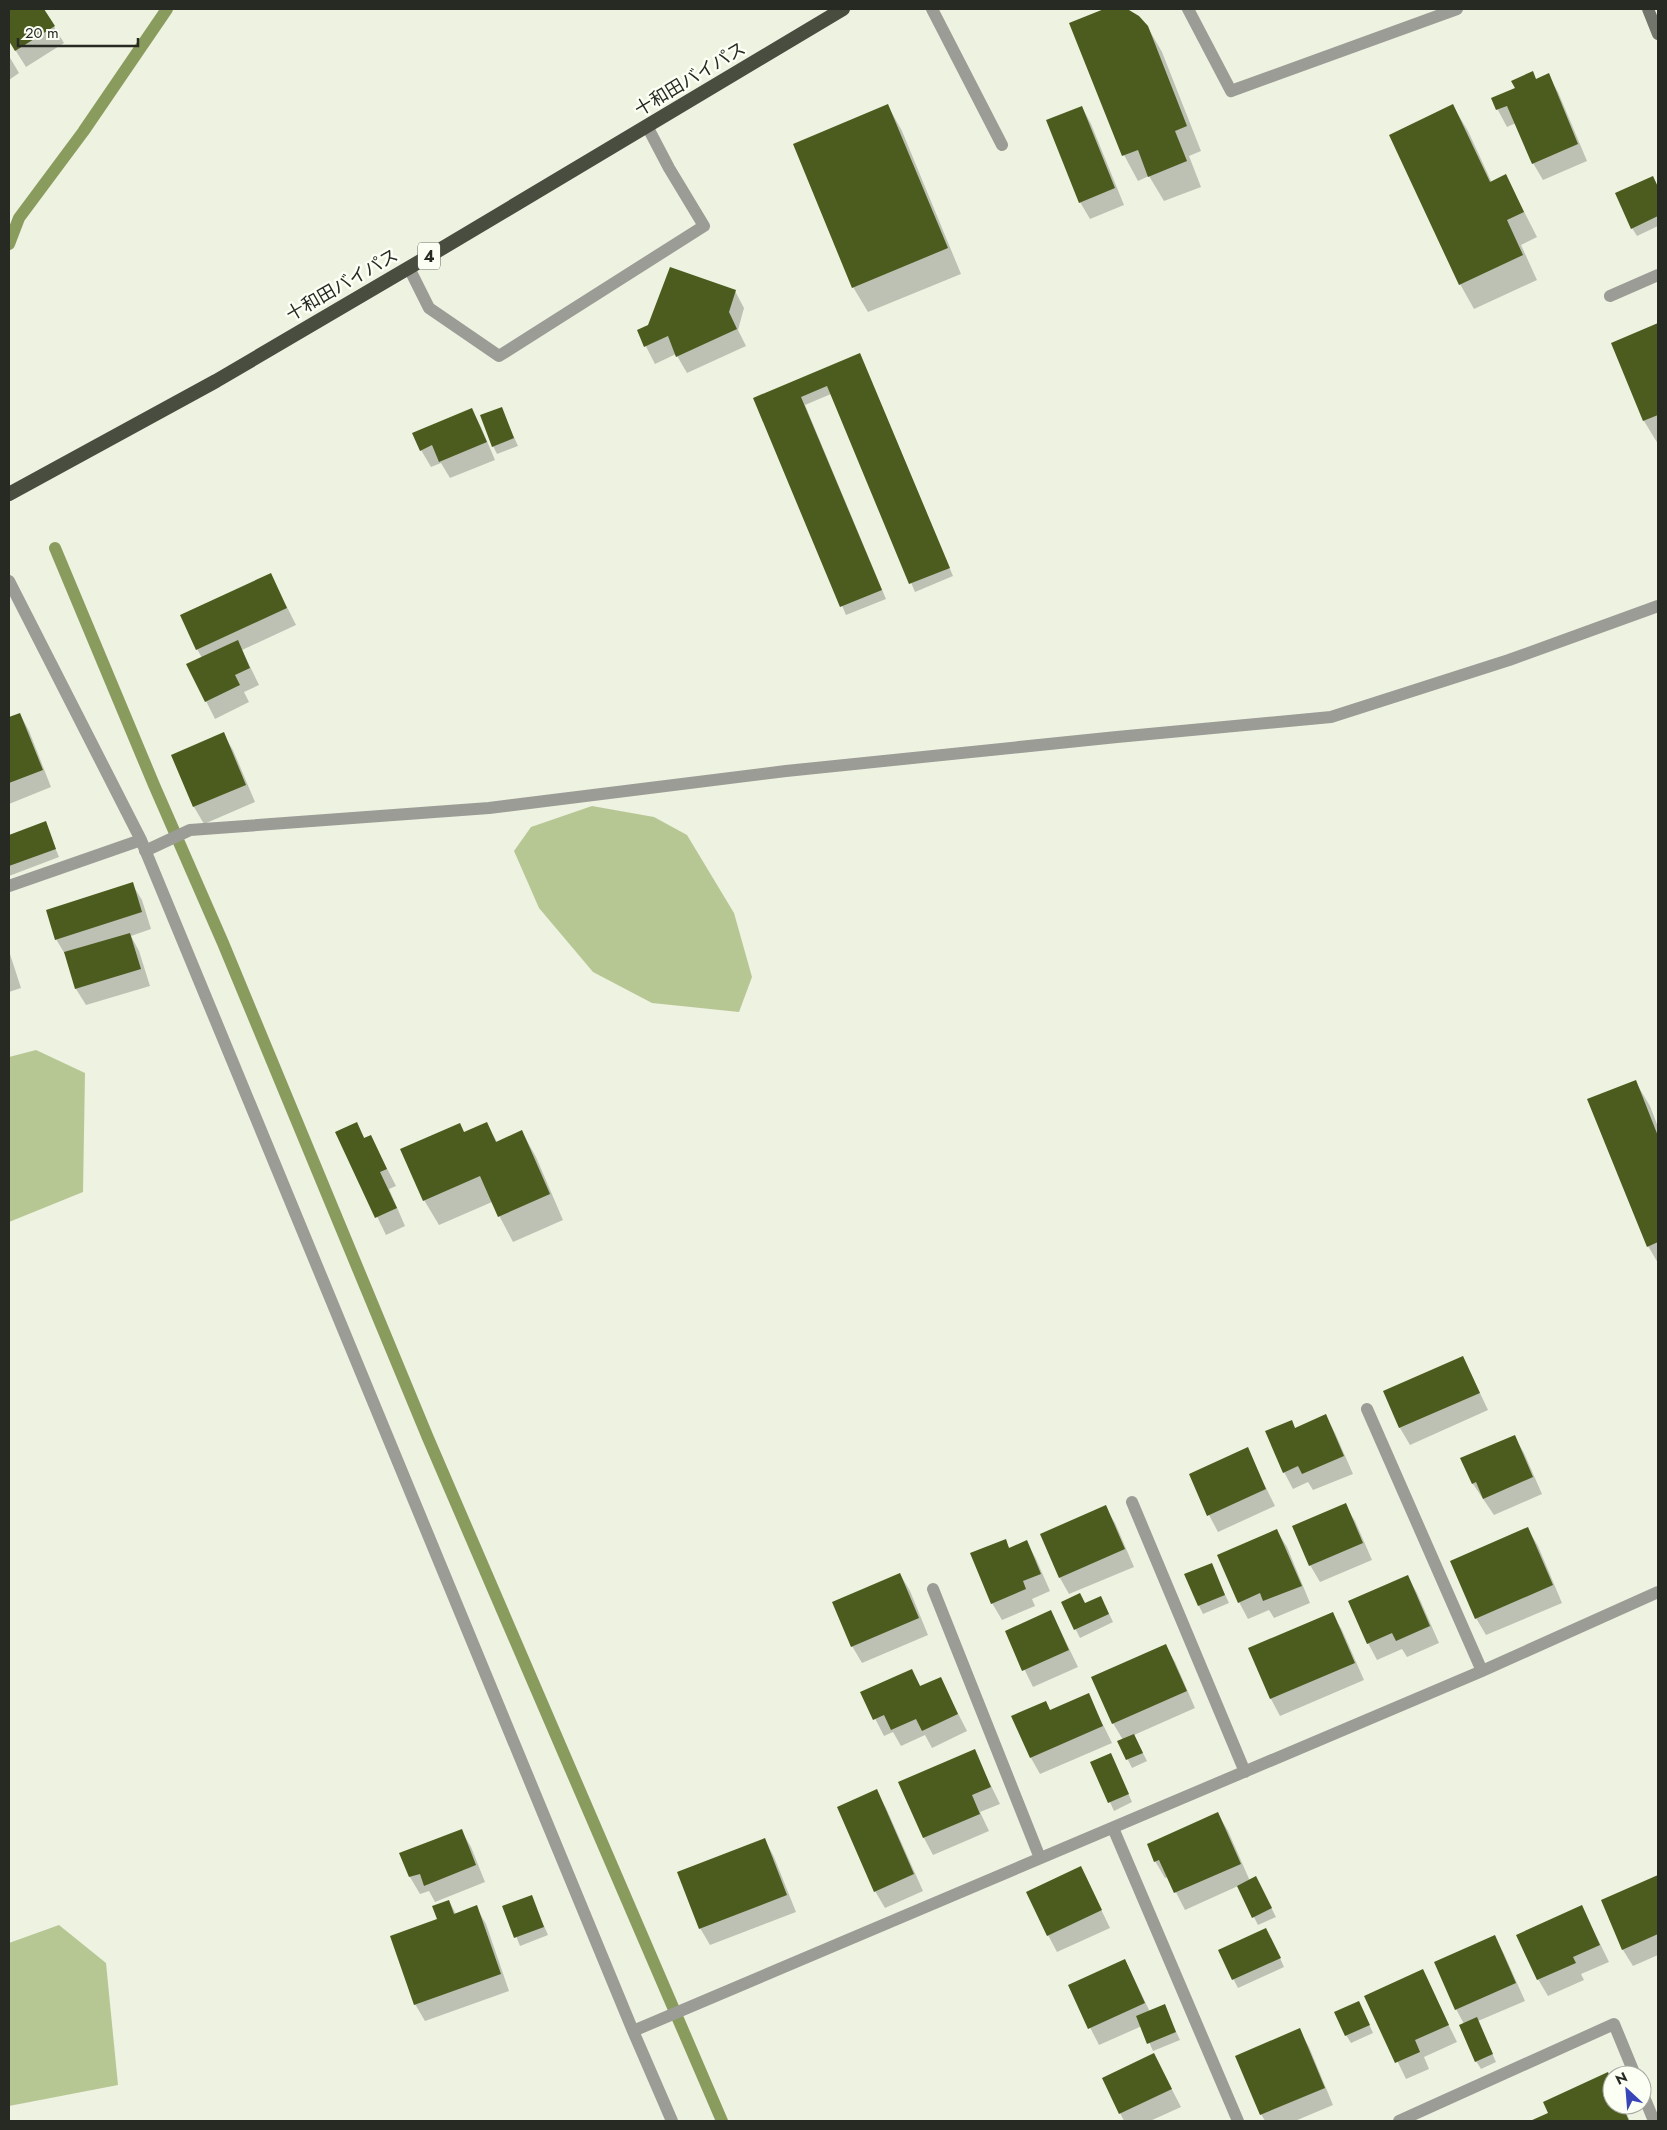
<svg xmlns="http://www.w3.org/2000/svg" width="1667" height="2130" viewBox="0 0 1667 2130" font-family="Jost,'Noto Sans JP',sans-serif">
  <rect width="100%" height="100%" fill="#edf2e1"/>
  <!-- green -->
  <path fill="#b7c794" d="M592,806L654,817L687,835L734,913L752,977L739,1012L652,1003L593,972L539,908L514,851L531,827Z
    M36,1050L85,1073L83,1192L9,1222V1057Z
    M59,1925L106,1963L118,2085L9,2106V1943Z"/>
  <!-- shadow -->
  <path fill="#0003" d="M9,9H43L64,43L26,67L9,40Z
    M1119,9L1129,11L1147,26L1162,52L1201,151L1189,156L1201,187L1164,201L1149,176L1138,181L1124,155L1105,10Z
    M9,56L19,73L9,80Z
    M1548,75L1558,92L1587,161L1543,180L1533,163L1516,123L1507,127L1492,99Z
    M888,106L902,131L961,274L868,312L853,287Z
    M1453,106L1468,131L1492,183L1506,176L1537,237L1521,245L1537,280L1474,309L1460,284Z
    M1082,107L1091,124L1124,205L1090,219L1080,202Z
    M1653,177L1658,187V226L1637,236L1632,228Z
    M735,291L744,308L738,330L746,346L687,373L676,354L655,364L638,331Z
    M1658,325V444L1644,421L1612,344Z
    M860,355L953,576L915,592L831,394L805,405L886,599L846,615L754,399Z
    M501,408L518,446L497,454L493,446Z
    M472,410L481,427L495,460L450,478L441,463L431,467L421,450Z
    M271,575L296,625L242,650L259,685L244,692L249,702L215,719L188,665L202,658L197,649Z
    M20,714L29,731L51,787L9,804V718Z
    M223,734L233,750L255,802L204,824L194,807L172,756Z
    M45,823L59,857L9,876V836Z
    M132,884L142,900L151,929L131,936L139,951L150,986L86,1005L76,989L66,956L56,939Z
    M9,951L21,988L9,992Z
    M1635,1081L1650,1106L1658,1127V1263L1648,1246Z
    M356,1123L365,1139L371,1137L396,1186L389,1189L405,1226L386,1235L336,1132Z
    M487,1124L497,1142L522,1132L536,1157L563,1220L513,1242L492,1202L439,1225L424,1200L465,1133Z
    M1463,1357L1488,1410L1410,1445L1400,1428L1385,1392Z
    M1326,1416L1335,1433L1353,1474L1313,1490L1308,1482L1293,1489L1284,1472L1295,1429Z
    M1514,1436L1524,1453L1542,1494L1494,1515L1473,1484L1462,1459Z
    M1247,1449L1275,1506L1218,1532L1209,1515Z
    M1345,1505L1355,1521L1372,1560L1320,1582L1310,1565Z
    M1105,1507L1115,1523L1134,1567L1069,1594L1060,1578Z
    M1528,1529L1538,1546L1562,1603L1486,1635L1476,1618L1452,1562Z
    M1277,1531L1287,1547L1310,1603L1274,1618L1269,1610L1248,1619L1239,1602Z
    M1005,1541L1010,1549L1027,1542L1036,1559L1050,1591L1032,1599L1035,1606L1002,1620L992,1603Z
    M1211,1565L1229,1603L1203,1614L1199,1606Z
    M900,1574L910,1591L928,1635L862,1663L852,1646Z
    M1408,1577L1417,1593L1439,1643L1407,1657L1402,1649L1377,1660L1368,1643Z
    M1062,1602L1105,1605L1113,1622L1080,1638Z
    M1051,1611L1078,1667L1033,1687L1006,1632Z
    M1332,1613L1342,1630L1364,1680L1280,1716L1271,1699L1249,1649Z
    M1165,1645L1175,1662L1195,1708L1134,1735L1147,1761L1132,1768L1119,1742L1123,1740L1113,1723Z
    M911,1670L921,1687L940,1678L967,1731L932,1748L925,1735L901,1746L893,1732L884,1736L862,1693Z
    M1088,1694L1112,1743L1040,1774L1031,1758L1050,1711Z
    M974,1751L1000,1804L980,1812L989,1831L933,1855L924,1838L900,1782Z
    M1092,1763H1115L1132,1802L1114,1811Z
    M876,1791L886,1808L923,1891L885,1908L875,1891Z
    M1218,1814L1228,1831L1250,1881L1260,1886L1276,1917L1258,1925L1238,1886L1185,1910L1168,1877L1165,1878L1155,1861Z
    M461,1830L471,1847L485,1882L435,1902L429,1891L420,1894L410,1877L401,1854Z
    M765,1840L774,1857L796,1912L710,1945L700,1928Z
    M1081,1868L1110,1928L1057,1952L1048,1935Z
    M1658,1877V1955L1633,1966L1623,1950L1602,1901Z
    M531,1896L548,1935L520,1946L504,1906Z
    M449,1901L456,1914L476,1907L486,1924L509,1991L425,2021L415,2004L438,1920Z
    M1582,1907L1609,1962L1581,1974L1584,1980L1548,1996L1538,1979Z
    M1495,1937L1504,1954L1525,2001L1478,2021L1496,2062L1481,2069L1476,2061L1464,2024L1456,2009Z
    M1271,1938L1284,1967L1238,1988L1219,1951Z
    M1125,1960L1150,2012L1164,2006L1180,2040L1153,2051L1142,2026L1099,2045L1069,1986Z
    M1422,1971L1457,2042L1424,2057L1429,2069L1406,2079L1366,1996Z
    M1363,2011L1373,2033L1351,2043L1346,2035Z
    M1299,2030L1309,2047L1333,2105L1295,2121H1265L1261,2114Z
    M1154,2055L1181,2107L1150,2121H1124L1103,2078Z
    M1612,2082V2105H1623L1630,2121H1533Z"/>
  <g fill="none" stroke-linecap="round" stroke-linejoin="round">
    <!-- stream -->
    <path stroke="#8a9c5d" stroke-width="12" d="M9,244L19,218L83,132L167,9
      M55,548L154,785L223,943L428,1438L722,2121"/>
  </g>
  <!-- building -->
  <path fill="#4c5c1e" d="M9,9H44L55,26L15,51L9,41Z
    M1104,9L1129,10L1139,16L1148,26L1187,126L1175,131L1187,161L1148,177L1138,150L1122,156L1069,23Z
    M1533,71L1536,79L1549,73L1578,144L1532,164L1507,106L1496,110L1491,98L1515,88L1511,81Z
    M888,104L948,248L852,288L793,144Z
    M1453,104L1490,182L1506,174L1524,212L1507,220L1523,255L1459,285L1389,135Z
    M1082,106L1115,188L1079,203L1046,120Z
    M1653,176L1658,187V216L1631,229L1615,193Z
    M670,267L736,290L729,312L737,329L676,357L668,336L644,347L637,330L648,325Z
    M1658,323V415L1643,421L1611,343Z
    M860,353L950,568L909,584L827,386L801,397L882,590L840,607L753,398Z
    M502,407L514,438L492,447L480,415Z
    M472,408L487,442L439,462L432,445L420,451L412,433Z
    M271,573L287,608L196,650L180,615Z
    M238,640L250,668L235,675L240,685L205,702L186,664Z
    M20,713L43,770L9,783V717Z
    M224,732L246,785L193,807L171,755Z
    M46,821L56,849L9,866V835Z
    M133,882L142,912L55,940L46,910Z
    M130,933L141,969L75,989L64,952Z
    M1636,1080L1658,1136V1242L1647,1247L1587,1099Z
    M357,1122L364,1138L371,1135L387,1169L380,1172L397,1208L375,1218L335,1132Z
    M487,1122L496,1142L522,1130L550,1194L498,1217L480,1176L423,1201L400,1149L460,1123L464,1132Z
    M1463,1356L1480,1393L1399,1428L1383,1391Z
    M1326,1414L1344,1456L1302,1474L1298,1466L1283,1473L1265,1431L1292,1420L1295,1428Z
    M1515,1435L1533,1477L1483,1499L1476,1482L1472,1484L1460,1458Z
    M1248,1447L1266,1489L1207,1516L1189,1474Z
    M1346,1503L1363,1543L1309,1566L1292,1526Z
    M1106,1505L1125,1549L1059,1578L1040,1534Z
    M1528,1527L1553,1585L1475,1619L1450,1561Z
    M1277,1529L1302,1586L1263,1601L1260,1593L1238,1603L1217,1555Z
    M1006,1539L1009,1548L1027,1540L1041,1574L1023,1581L1026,1589L991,1604L970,1553Z
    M1212,1563L1225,1595L1198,1606L1184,1574Z
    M900,1573L919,1618L851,1647L832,1602Z
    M1408,1575L1430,1626L1396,1641L1392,1633L1367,1644L1348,1601Z
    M1080,1593L1085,1603L1101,1596L1109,1614L1074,1630L1061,1602Z
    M1051,1610L1069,1650L1022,1671L1005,1631Z
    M1333,1612L1355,1663L1270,1699L1248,1648Z
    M1166,1644L1187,1691L1112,1724L1091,1677Z
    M912,1669L920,1686L941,1677L958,1714L922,1731L916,1719L891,1730L884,1715L873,1720L860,1692Z
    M1089,1693L1103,1726L1030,1758L1011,1716L1046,1701L1050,1710Z
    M1134,1734L1143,1753L1126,1760L1117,1741Z
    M975,1749L991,1787L972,1795L980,1814L923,1838L898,1782Z
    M1111,1753L1129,1794L1108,1803L1090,1762Z
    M877,1789L914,1874L874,1892L837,1807Z
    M1218,1812L1241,1864L1174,1893L1159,1860L1154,1862L1147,1844Z
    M462,1829L476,1865L424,1886L420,1874L409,1877L399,1853Z
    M765,1838L787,1895L699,1929L677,1872Z
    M1081,1866L1102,1910L1047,1936L1026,1892Z
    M1658,1875V1934L1622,1950L1601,1900Z
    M1256,1876L1272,1908L1252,1918L1237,1886Z
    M532,1895L544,1927L514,1938L502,1906Z
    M449,1900L454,1914L477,1905L501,1974L414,2005L390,1936L437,1919L432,1906Z
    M1582,1905L1600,1945L1573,1957L1576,1963L1537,1980L1516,1935Z
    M1266,1928L1281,1958L1232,1980L1218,1950Z
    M1495,1935L1516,1983L1455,2010L1434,1962Z
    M1125,1959L1145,2003L1088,2029L1068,1985Z
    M1423,1969L1449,2025L1415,2040L1420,2052L1395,2063L1364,1996Z
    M1359,2001L1370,2025L1345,2036L1334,2012Z
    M1165,2004L1176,2032L1147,2044L1136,2016Z
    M1477,2017L1493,2054L1475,2062L1459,2025Z
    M1300,2028L1325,2088L1260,2115L1235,2056Z
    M1154,2053L1172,2089L1119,2114L1102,2078Z
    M1608,2072L1612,2082V2105H1622L1629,2121H1530L1548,2113L1543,2102Z"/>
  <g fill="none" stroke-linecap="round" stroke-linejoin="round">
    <!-- service -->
    <path stroke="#9a9c95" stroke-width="12" d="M932,9L1002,145
      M1188,9L1231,91L1457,9
      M409,268L429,308L499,356L704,226L669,168L647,126
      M1610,296L1658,275"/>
    <!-- minor -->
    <path stroke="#9a9c95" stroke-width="12" d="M9,581L141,840L633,2031L672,2121
      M145,851L190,830L489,808L786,771L1117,737L1331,717L1509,660L1658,606
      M9,886L141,840
      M1367,1409L1482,1671
      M1132,1502L1245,1772
      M933,1589L1040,1858
      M1113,1828L1238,2121
      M633,2031L1482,1671L1658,1592
      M1642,2092L1654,2121
      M1399,2121L1614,2024L1635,2075"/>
    <!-- secondary -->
    <path stroke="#71756b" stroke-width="12" d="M1648,9L1658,34"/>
    <!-- trunk -->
    <path stroke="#494d40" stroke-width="14" d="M9,494L216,381L446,246L843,9"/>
  </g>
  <g text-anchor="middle" stroke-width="5" stroke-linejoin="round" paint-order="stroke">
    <!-- shield labels -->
    <rect fill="#fbfff4" stroke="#676962" stroke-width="1" x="418" y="242.5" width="22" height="27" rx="4"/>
    <g font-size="16" font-weight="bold" fill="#272923">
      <text x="429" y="262">4</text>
    </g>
    <!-- street labels -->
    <g font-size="18" fill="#272923" stroke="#fbfff4">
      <text transform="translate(690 79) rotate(-31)" y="6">十和田バイパス</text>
      <text transform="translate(342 285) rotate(-30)" y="6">十和田バイパス</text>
    </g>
  </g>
  <!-- border -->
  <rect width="1667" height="2130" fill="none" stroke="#272923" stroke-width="20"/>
  <!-- north arrow -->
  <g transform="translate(1627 2090) rotate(334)"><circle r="24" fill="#fbfff4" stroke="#a6a9a0"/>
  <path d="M0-4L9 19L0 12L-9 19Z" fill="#3745b8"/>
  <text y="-8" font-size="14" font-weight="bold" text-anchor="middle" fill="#272923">N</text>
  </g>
  <!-- scale -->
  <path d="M18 38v8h120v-8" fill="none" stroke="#272923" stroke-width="2.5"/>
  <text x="25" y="38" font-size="15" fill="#272923" stroke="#fbfff4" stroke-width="4" paint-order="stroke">20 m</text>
</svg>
